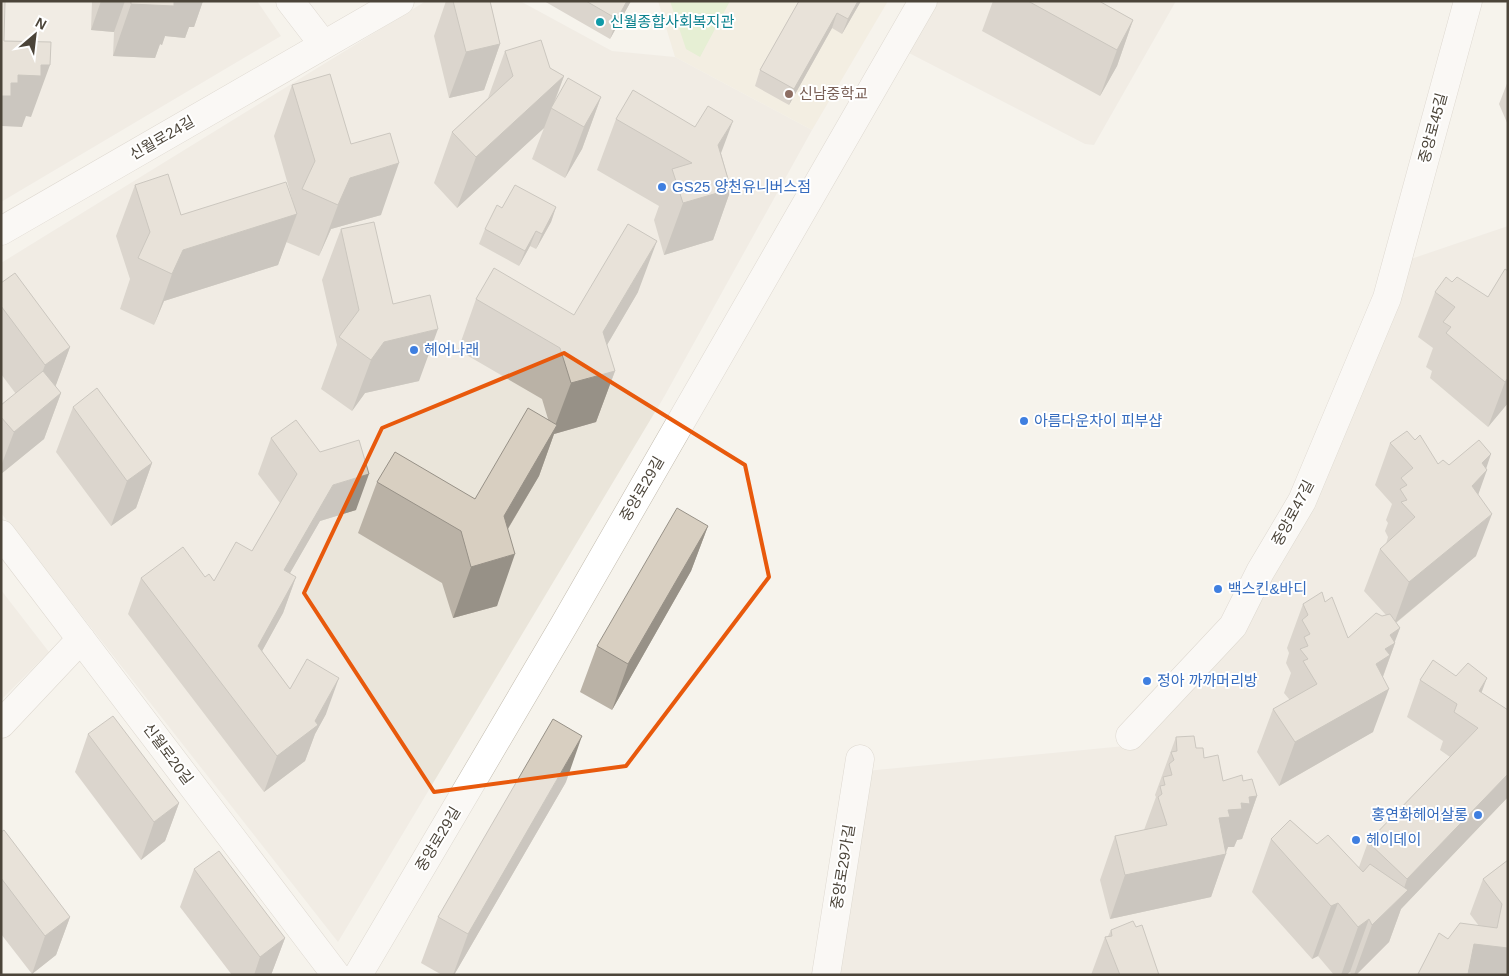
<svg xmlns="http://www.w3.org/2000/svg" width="1509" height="976" viewBox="0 0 1509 976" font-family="Arial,'Noto Sans KR',sans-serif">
  <rect width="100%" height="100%" fill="#f6f3ec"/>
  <!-- residential -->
  <path fill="#eae5da" d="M1,1H257L281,36L1,202Z
    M426,1H520L612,51L675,57L812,130L664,397L338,942L1,513V263Z
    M933,1H1176L1094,145L1085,144L909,53L908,45Z
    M1508,226V975H835L866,771L1135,745L1241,632L1402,262Z
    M1,590L49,652L1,700Z"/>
  <!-- education -->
  <path fill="#efe8d6" d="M658,1H888L812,130L675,57Z"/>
  <!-- green -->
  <path fill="#d2eab5" d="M670,1H730L700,57L686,49Z"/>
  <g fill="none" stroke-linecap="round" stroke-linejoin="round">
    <!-- minor casing -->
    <g stroke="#c2bbae" stroke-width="29">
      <path id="minor" d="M290,1L323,44
        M1,231L400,1
        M1,534L336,975
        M1,724L81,639
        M1130,736L1233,626L1260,572L1302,501L1387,298L1468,1
        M358,975L564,625L923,1
        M826,975L860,759"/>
    </g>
    <!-- minor -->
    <use href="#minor" stroke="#fff" stroke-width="28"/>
  </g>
  <!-- wall -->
  <path fill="#bab2a6" d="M92,1H203L194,27H189L185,38L165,36L162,45L160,44L155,58L113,56L114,32L91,30Z
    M446,1H490L500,44L484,90L449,98L434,36Z
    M544,1H631L610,39Z
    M799,1H861L842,34L832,28L789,105L755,86L760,70Z
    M993,1H1099L1133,20L1117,66L1100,96L982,31Z
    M505,51L550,68L564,76L554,104L601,97L582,149L565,178L532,159L544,128L457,208L434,183L452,132L488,98Z
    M1508,81V125L1499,104Z
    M292,85L351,144L381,215L331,229L319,256L286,242L278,265L164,301L154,325L120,309L130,279L116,236L135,185L181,215L295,209L274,136Z
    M616,119L721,153L731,189L713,240L664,255L654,220L659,206L597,170Z
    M556,207L551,222L536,249L530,246L519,266L479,244L485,229L502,208Z
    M341,229L393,304L419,381L365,393L352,411L321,389L337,345L322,280Z
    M1505,269L1508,403L1488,427L1430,378L1432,371L1426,367L1433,348L1418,337L1435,292L1452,282L1488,297Z
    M1,283L70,347L55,387L61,393L44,439L1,474V405L16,394L1,374Z
    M638,292L607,345L615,371L596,422L554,434L539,476L508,529L497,606L453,618L442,583L358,533L377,482L475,499L548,419L542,399L458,350L476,299L574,315Z
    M73,407L152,463L136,508L111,526L56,452Z
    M271,438L356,510L320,521L290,573L296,577L283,613L262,651L290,689L326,714L315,734L305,761L264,792L128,614L141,578L205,577L214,581L252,551L280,503L258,474Z
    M1415,440L1438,464L1486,468L1478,495L1476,556L1396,623L1400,628L1394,642L1395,643L1383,677L1373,732L1279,786L1257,752L1273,709L1289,700V699L1284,693L1291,673L1286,663L1289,653L1287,648L1303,604L1325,602L1348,638L1386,615L1364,591L1380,549L1386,544L1388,537L1385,531L1388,523L1386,520L1392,504L1375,485L1390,443Z
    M708,526L691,571L612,710L580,692L597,646Z
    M1420,680L1482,693L1508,710V797L1401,909L1389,942L1356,975H1351L1350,972L1346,975H1334L1318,956L1312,959L1252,892L1271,839L1317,844L1359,867L1368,842L1450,757L1440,750L1443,741L1407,717Z
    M88,734L179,803L165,841L141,860L75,772Z
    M1176,737L1196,748L1223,781H1243L1257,796L1242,839L1237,840L1234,847H1228L1211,897L1110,919L1100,880L1115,836L1144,830L1156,797L1155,795Z
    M566,782L454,975H442L421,963L438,917Z
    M1,832L70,917L56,955L32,974L1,934Z
    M1508,860V975L1448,939L1479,926L1470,914L1483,879Z
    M194,869L285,938L271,975H232L180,907Z
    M1111,930L1159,975H1091L1105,937L1108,936Z"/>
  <!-- shaded-wall -->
  <path fill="#979187" d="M101,1H125L114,32L91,30Z
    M171,1H203L194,27H189L185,38L165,36L162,45L160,44L155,58L113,56L131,4Z
    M627,1H631L610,39L617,19Z
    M858,1H861L842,34L848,19Z
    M837,13L832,28L789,105L794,89Z
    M1133,20L1117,66L1100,96L1117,50Z
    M500,44L484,90L449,98L466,52Z
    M41,65H50L31,117L26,116L22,127L2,126L1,128V96L18,75Z
    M564,76L544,128L457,208L476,157Z
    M601,97L582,149L565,178L584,127Z
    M733,121L714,172L718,145Z
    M399,163L381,215L331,229L319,256L338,205L350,178Z
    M731,189L713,240L664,255L683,203Z
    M556,207L551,222L536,249L542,234Z
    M297,214L278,265L164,301L154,325L172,274L183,250Z
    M536,231L530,246L519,266L525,251Z
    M657,241L638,292L587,379L615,371L596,422L554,434L539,476L488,562L515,554L497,606L453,618L471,567L504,516L553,431L571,383L603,332Z
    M438,329L419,381L365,393L352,411L371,360L384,342Z
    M70,347L53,393L28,411L45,365Z
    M1508,378V403L1488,427L1505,382Z
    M61,393L44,439L1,474V466L14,432Z
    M1491,454L1485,472L1487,470L1472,512V486L1482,463Z
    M152,463L136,508L111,526L127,481Z
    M369,474L356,510L320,521L271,606L284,570L333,485Z
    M1492,514L1476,556L1394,624L1409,582Z
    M708,526L691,571L612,710L628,664Z
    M296,577L283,613L245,682L258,646Z
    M1400,628L1394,644L1395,643L1379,687L1389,689L1373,732L1279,786L1295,742L1376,664L1390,635Z
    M339,678L326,714L315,734L305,761L264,792L277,756L315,721Z
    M1487,678L1473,715L1479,691Z
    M582,736L566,782L454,975H453L468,934Z
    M1508,774V797L1401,909L1389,942L1356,975H1354L1372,925L1401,897L1407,879Z
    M1257,796L1242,839L1237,840L1234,847H1228L1226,852V854L1211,897L1110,919L1125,875L1219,818L1228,810L1241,803L1249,797Z
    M179,803L165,841L141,860L154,822Z
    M1338,903L1318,956L1312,959L1331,906Z
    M70,917L56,955L32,974L45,936Z
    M1369,919L1350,972L1346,975H1341L1358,927Z
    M285,938L271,975H254L260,957Z
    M1474,944L1508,948V975H1417Z"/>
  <!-- building -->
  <path fill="#d8cfc1" stroke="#979187" d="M1,1H5L4,41L51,42L50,65H41V76L18,75V83H11V96H1Z
    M131,1H174V6L131,4Z
    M453,1H490L500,44L466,52Z
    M586,1H627L617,19Z
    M799,1H858L848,19L837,13L794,89L760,70Z
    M1028,1H1099L1133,20L1117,50Z
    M541,40L550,68L564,76L476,157L452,132L513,76L505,51Z
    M330,74L351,144L390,133L399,163L350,178L338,205L302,189L315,161L292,85Z
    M568,78L601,97L584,127L551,108Z
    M633,90L695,127L708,106L733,121L718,145L731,189L683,203L672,169L692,163L616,119Z
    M168,174L181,215L286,182L297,214L183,250L172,274L138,258L150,232L135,185Z
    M515,185L556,207L542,234L536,231L525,251L485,229L497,205L502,208Z
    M374,222L393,304L430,295L438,329L384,342L371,360L339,337L359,310L341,229Z
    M628,224L657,241L603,332L615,371L571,383L560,348L476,299L494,268L574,315Z
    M1505,269L1508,271V378L1505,382L1446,333L1451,327L1443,322L1455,307L1435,292L1446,277L1452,282L1457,277L1488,297Z
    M15,273L70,347L45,365L1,306V283Z
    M43,371L61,393L14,432L1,417V405Z
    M97,388L152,463L127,481L73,407Z
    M528,408L557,425L504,516L515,554L471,567L461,531L377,482L395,452L475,499Z
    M296,420L320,452L359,440L369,474L333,485L284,570L296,577L258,646L290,689L307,659L339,678L315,721L318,725L277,756L141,578L183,547L205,577L209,574L214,581L236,542L252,551L297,474L271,438Z
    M1407,431L1415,440L1420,435L1438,464L1443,460L1449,465L1479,440L1491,454L1482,463L1487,470L1472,486L1492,514L1409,582L1380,549L1415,517L1401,502L1407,500L1400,489L1407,485L1401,478L1413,468L1390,443Z
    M677,508L708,526L628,664L597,646Z
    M1322,592L1325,602L1332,597L1348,638L1376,613L1382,616L1390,614L1400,628L1390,635L1395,643L1385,649L1390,655L1376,664L1389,689L1295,742L1273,709L1317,684L1303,661L1308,659L1300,649L1308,646L1304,637L1310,634L1302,620L1308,615L1303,604Z
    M1433,660L1456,676L1468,663L1487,678L1479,691L1508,710V774L1407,879L1368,842L1478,728L1454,712L1457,704L1420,680Z
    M113,716L179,803L154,822L88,734Z
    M553,719L582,736L468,934L438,917Z
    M1194,736L1196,748H1203L1204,758L1218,755L1223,781L1242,775L1243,781L1252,779L1257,796L1249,797L1250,804L1241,803L1242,809L1228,810L1230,817L1219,818L1226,854L1125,875L1115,836L1167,825L1158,797L1162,794L1160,786L1165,785L1163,777L1172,775L1169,764L1174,760L1171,752L1177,751L1176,737Z
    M1290,820L1317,844L1328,835L1363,872L1370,864L1408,890L1372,925L1369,919L1358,927L1338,903L1331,906L1271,839Z
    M4,830L70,917L45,936L1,878V832Z
    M219,851L285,938L260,957L194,869Z
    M1508,860V948L1474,944L1468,974H1418L1439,933L1448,939L1460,923L1497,928L1502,904L1483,879Z
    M1133,921L1136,927L1142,925L1159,975H1120L1105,937L1112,936L1111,930Z"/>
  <!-- marked area -->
  <path d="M0 0H1509V976H0ZM564,353L745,465L769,577L626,766L434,792L304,593L382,428Z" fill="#f6f3ec" fill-opacity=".55" fill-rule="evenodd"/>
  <path fill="none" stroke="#e8590c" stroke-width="4" stroke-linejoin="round" d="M564,353L745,465L769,577L626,766L434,792L304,593L382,428Z"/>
  <!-- markers -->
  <circle fill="#0f9aa8" stroke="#fff" stroke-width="2" cx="600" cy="22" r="5"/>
  <circle fill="#8d6e63" stroke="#fff" stroke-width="2" cx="789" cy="94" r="5"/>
  <g fill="#3f7fe0" stroke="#fff" stroke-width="2">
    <circle cx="662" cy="187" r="5"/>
    <circle cx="414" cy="350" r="5"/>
    <circle cx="1024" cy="421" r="5"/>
    <circle cx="1218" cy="589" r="5"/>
    <circle cx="1147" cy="681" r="5"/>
    <circle cx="1478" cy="815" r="5"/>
    <circle cx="1356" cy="840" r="5"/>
  </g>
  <g text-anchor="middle" stroke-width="4" stroke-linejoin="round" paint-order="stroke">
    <!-- culture labels -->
    <g font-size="15" fill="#0d838f" stroke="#fff" text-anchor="start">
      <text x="610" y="27">신월종합사회복지관</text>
    </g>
    <!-- education labels -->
    <g font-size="15" fill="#785e54" stroke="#fff" text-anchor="start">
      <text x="799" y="99">신남중학교</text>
    </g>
    <!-- street labels -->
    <g font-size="15" fill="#4b4439" stroke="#fff">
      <text transform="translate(1433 128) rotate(-75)" y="5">중앙로45길</text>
      <text transform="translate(162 138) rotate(-30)" y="5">신월로24길</text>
      <text transform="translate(642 489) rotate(-60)" y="5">중앙로29길</text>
      <text transform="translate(1293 513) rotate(-62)" y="5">중앙로47길</text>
      <text transform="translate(168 754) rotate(53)" y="5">신월로20길</text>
      <text transform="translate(438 839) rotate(-59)" y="5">중앙로29길</text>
      <text transform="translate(843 867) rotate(-81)" y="5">중앙로29가길</text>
    </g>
    <!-- shop labels -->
    <g font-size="15" fill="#366cbe" stroke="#fff" text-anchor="start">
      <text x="672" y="192">GS25 양천유니버스점</text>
      <text x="424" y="355">헤어나래</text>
      <text x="1034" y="426">아름다운차이 피부샵</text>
      <text x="1228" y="594">백스킨&amp;바디</text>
      <text x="1157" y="686">정아 까까머리방</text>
      <text x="1468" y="820" text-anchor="end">홍연화헤어살롱</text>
      <text x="1366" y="845">헤이데이</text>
    </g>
  </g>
  <!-- border -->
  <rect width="1509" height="976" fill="none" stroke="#4b4439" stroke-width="5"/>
  <!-- north arrow -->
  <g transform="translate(35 35) rotate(28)" stroke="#ffffff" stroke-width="4" paint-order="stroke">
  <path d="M0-4L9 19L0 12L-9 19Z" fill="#4b4439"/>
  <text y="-8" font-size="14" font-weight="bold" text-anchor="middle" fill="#4b4439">N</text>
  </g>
</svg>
